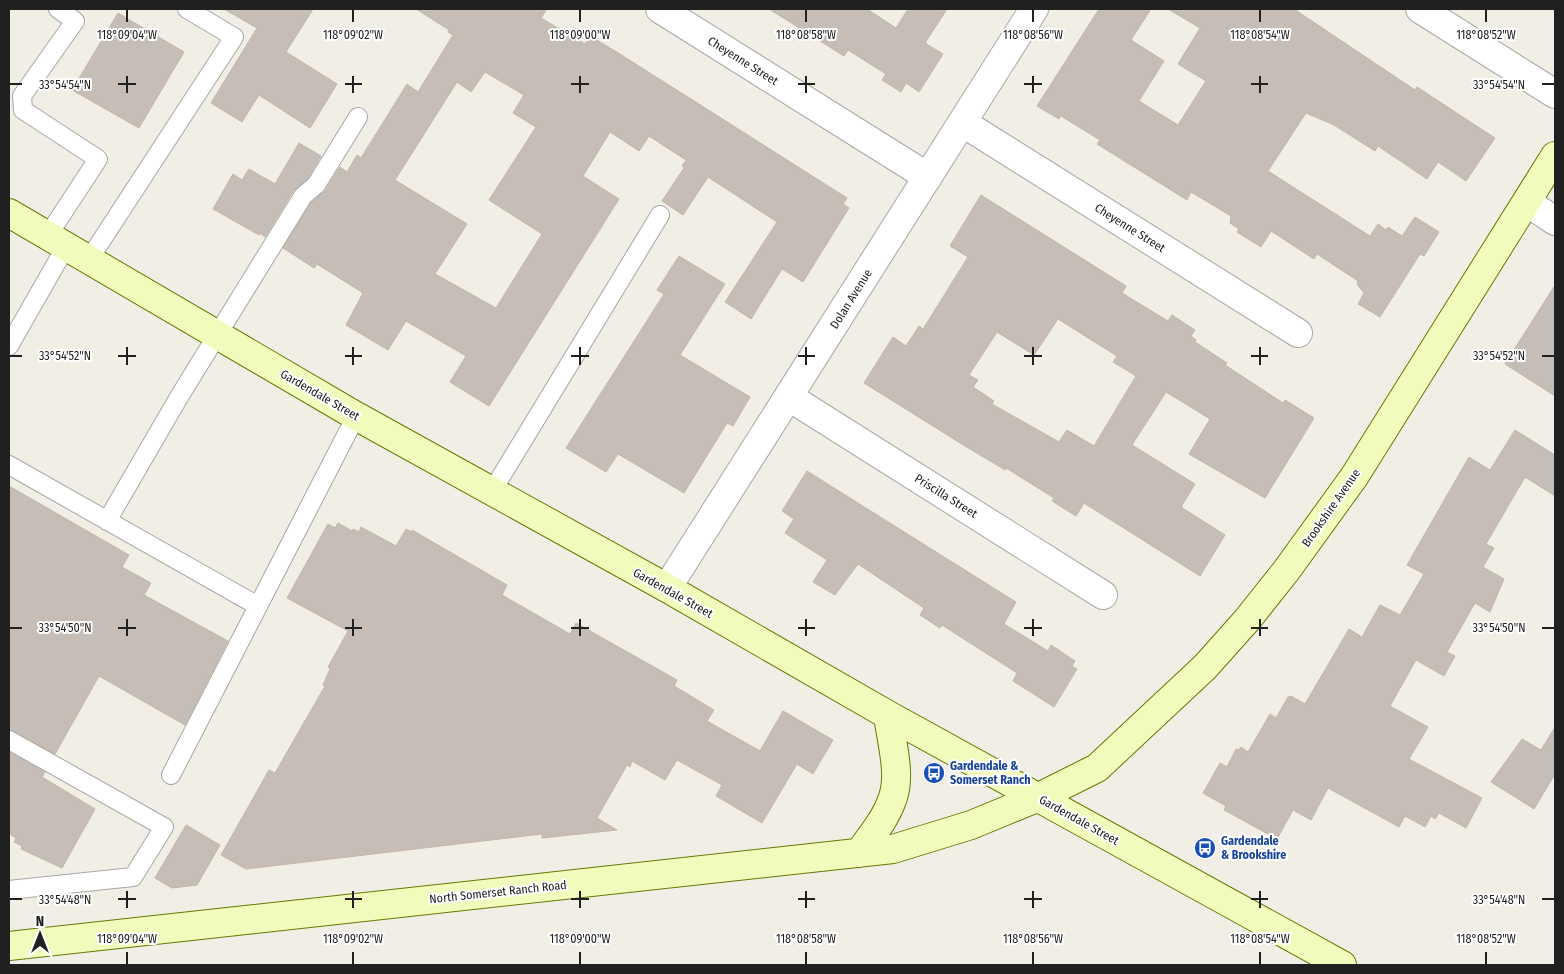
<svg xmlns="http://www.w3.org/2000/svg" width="1564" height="974" viewBox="0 0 1564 974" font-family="'Fira Sans Condensed',sans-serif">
  <rect width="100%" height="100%" fill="#f1eee6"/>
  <!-- building -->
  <path fill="#c6beb6" stroke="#c3b6a8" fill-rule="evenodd" d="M224,9H313L286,52L337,84L310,128L259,95L242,122L211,103L257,28Z
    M416,9H547L541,18L585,44L590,36L620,54L847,198L843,204L849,208L803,282L782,269L751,319L725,302L777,222L708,177L683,215L662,201L684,168L682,166L686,160L649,136L639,151L610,132L583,176L619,199L489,406L450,382L466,356L406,321L388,350L346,325L363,293L317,264L314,268L283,248L311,203L325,191L340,167L347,172L357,155L361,158L407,84L418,92L453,35L448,32L449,30ZM485,72L524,95L513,113L536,127L489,200L542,234L496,308L435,274L467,224L395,180L457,82L471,92Z
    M769,9H867L896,28L908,9H947L925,43L943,54L919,92L906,83L901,92L882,80L886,74L848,50L844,56Z
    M1099,9H1151L1131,40L1164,61L1139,101L1178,125L1206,81L1178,64L1200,28L1168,9H1294L1415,90L1417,87L1495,138L1466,181L1438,162L1427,179L1378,146L1375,151L1334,125L1306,113L1268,171L1370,236L1378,224L1386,230L1388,227L1402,236L1415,217L1439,232L1424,256L1420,254L1380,317L1358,304L1364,293L1357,284L1358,281L1317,254L1314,259L1271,231L1261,247L1237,232L1239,229L1230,223L1231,216L1191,192L1187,200L1097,144L1100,140L1061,116L1059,119L1037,106Z
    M118,13L184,52L139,128L72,90Z
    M299,143L321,156L308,178L294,190L265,237L260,233L259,235L213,209L233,174L242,180L249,169L275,184Z
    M981,195L1126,286L1122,293L1168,321L1172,315L1195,330L1191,336L1196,340L1195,342L1227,363L1225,365L1283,403L1285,400L1314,418L1265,498L1189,454L1210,419L1166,392L1132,445L1195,484L1181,507L1225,535L1200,576L1084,503L1076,516L1052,501L1054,498L1006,468L1005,470L965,446L864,383L893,337L906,346L919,326L923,329L968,257L950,246ZM1058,319L1117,356L1113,362L1136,376L1094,446L1067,430L1059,442L992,404L994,401L973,387L978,380L969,375L997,332L1034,355Z
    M679,256L725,284L680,355L750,397L733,426L727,423L684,493L618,454L606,472L566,448L664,294L657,290Z
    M1555,285V396L1505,364Z
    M1515,430L1555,455V496L1525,477L1486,544L1494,548L1483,567L1504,579L1490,612L1475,603L1447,652L1455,656L1444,676L1416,660L1390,706L1428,727L1409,759L1482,798L1466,828L1439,813L1435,819L1431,816L1425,827L1405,816L1399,827L1328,788L1311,820L1293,810L1277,839L1224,810L1226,806L1203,793L1220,763L1227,767L1236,749L1238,750L1241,747L1248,752L1270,714L1276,718L1288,697L1291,696L1305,704L1349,629L1362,637L1380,605L1400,615L1424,574L1407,565L1469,457L1490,470Z
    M807,471L1016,602L1004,624L1048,651L1051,645L1075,661L1072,666L1077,669L1054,707L1013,681L1017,673L942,625L940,628L920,615L924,608L858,564L835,595L813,582L827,560L785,533L794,519L782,511Z
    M9,486L129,555L122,567L151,583L144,595L228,641L185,725L99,676L55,754L9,729Z
    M338,523L352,531L353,529L359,532L361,527L396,546L406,529L412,532V530L507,585L502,595L570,634L576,623L677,680L674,686L714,710L707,721L760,751L783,711L833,740L813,774L797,764L762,823L716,796L722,785L677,760L665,780L632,761L630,767L627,765L597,818L617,830L542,838V834L246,869L221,855L269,770L275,773L325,686L323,685L330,669L328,667L348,631L287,598L328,524L335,528Z
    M1555,727V774L1534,809L1491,782L1522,739L1541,750Z
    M9,752L45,772L42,777L95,809L62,868L21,849L22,846L14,842L16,838L9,834Z
    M186,825L220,845L197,885L172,888L155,878Z"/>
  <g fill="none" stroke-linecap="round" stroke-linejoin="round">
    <!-- lane casing -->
    <g stroke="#a7a7a7" stroke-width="20">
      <path id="lane" d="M47,237L98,159L23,110L22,96L75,21L58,9
        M88,261L234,37L187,9
        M9,346L65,248
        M9,465L258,606
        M491,493L660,215
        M107,521L179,397L303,196L316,185L358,117
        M9,740L164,827L133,877L9,890
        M171,775L356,416"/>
    </g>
    <!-- street casing -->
    <g stroke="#a7a7a7" stroke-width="30">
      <path id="street" d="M660,9L928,177
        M1420,9L1555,94
        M963,123L1298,333
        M1527,202L1555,221
        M789,397L1103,595
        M667,588L1034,9"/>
    </g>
    <!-- secondary casing -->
    <g stroke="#647b03" stroke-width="30">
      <path id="secondary" d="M9,213L356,416L667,588L888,715L1342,965
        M859,853C871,836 885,820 892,800C902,775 891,741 888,715
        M9,946L893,849L971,825L1039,797L1097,768L1205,667L1247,620L1286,571L1354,477L1555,156"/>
    </g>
    <!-- lane -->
    <use href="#lane" stroke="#fff" stroke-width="18"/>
    <!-- street -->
    <use href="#street" stroke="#fff" stroke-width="28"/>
    <!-- secondary -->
    <use href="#secondary" stroke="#f2fbbb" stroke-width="28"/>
  </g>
  <!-- ticks -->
  <path fill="none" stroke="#202020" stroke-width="2" d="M127,10V22M353,10V22M580,10V22M806,10V22M1033,10V22M1260,10V22M1486,10V22M127,76V93M353,76V93M580,76V93M806,76V93M1033,76V93M1260,76V93M10,84H22M118,84H136M345,84H362M571,84H589M798,84H815M1024,84H1042M1251,84H1268M1542,84H1554M127,347V365M353,347V365M580,347V365M806,347V365M1033,347V365M1260,347V365M10,356H22M118,356H136M345,356H362M571,356H589M798,356H815M1024,356H1042M1251,356H1268M1542,356H1554M127,619V636M353,619V636M580,619V636M806,619V636M1033,619V636M1260,619V636M10,628H22M118,628H136M345,628H362M571,628H589M798,628H815M1024,628H1042M1251,628H1268M1542,628H1554M127,891V908M353,891V908M580,891V908M806,891V908M1033,891V908M1260,891V908M10,899H22M118,899H136M345,899H362M571,899H589M798,899H815M1024,899H1042M1251,899H1268M1542,899H1554M127,952V964M353,952V964M580,952V964M806,952V964M1033,952V964M1260,952V964M1486,952V964"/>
  <!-- icons -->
  <defs>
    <g id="bus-disc" transform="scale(1.125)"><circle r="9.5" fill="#1a4fb4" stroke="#fff"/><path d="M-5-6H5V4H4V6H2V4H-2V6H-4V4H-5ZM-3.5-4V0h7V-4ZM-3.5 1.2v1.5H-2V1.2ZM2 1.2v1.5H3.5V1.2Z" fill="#fff"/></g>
  </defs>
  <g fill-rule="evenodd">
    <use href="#bus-disc" x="934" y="773"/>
    <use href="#bus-disc" x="1205" y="848"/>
  </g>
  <g text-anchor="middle" stroke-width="4" stroke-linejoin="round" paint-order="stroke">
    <!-- street labels -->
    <g font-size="12" fill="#202020" stroke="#fff">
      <text transform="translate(743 61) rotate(32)" y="4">Cheyenne Street</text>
      <text transform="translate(1130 228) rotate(32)" y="4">Cheyenne Street</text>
      <text transform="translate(851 299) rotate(-58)" y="4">Dolan Avenue</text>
      <text transform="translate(320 395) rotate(30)" y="4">Gardendale Street</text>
      <text transform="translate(946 496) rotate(32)" y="4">Priscilla Street</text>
      <text transform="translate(1331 508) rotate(-55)" y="4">Brookshire Avenue</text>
      <text transform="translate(673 593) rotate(29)" y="4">Gardendale Street</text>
      <text transform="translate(1079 820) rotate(29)" y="4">Gardendale Street</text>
      <text transform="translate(498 892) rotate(-6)" y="4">North Somerset Ranch Road</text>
    </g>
    <!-- transit labels -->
    <g font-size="12" font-weight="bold" fill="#164399" stroke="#fff" text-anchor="start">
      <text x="950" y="770">Gardendale &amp;<tspan x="950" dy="14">Somerset Ranch</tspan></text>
      <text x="1221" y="845">Gardendale<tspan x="1221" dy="14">&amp; Brookshire</tspan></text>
    </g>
  </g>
  <g font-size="12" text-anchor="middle" fill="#202020" stroke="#fff" stroke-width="4" stroke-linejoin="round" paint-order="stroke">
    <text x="127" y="39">118°09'04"W</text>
    <text x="353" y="39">118°09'02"W</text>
    <text x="580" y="39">118°09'00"W</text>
    <text x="806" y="39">118°08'58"W</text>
    <text x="1033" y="39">118°08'56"W</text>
    <text x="1260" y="39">118°08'54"W</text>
    <text x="1486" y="39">118°08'52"W</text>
    <text x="65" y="89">33°54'54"N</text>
    <text x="1499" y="89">33°54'54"N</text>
    <text x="65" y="360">33°54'52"N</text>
    <text x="1499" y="360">33°54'52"N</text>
    <text x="65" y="632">33°54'50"N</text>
    <text x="1499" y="632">33°54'50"N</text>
    <text x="65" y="904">33°54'48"N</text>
    <text x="1499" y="904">33°54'48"N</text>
    <text x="127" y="943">118°09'04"W</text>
    <text x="353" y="943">118°09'02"W</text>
    <text x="580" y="943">118°09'00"W</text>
    <text x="806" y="943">118°08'58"W</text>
    <text x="1033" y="943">118°08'56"W</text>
    <text x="1260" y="943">118°08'54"W</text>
    <text x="1486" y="943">118°08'52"W</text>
  </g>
  <!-- border -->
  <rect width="1564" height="974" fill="none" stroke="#202020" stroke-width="20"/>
  <!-- north arrow -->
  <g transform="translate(40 934)" stroke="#ffffff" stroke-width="4" paint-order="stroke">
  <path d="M0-4L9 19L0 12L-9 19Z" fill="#202020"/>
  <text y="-8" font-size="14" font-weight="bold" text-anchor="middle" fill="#202020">N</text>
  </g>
</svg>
